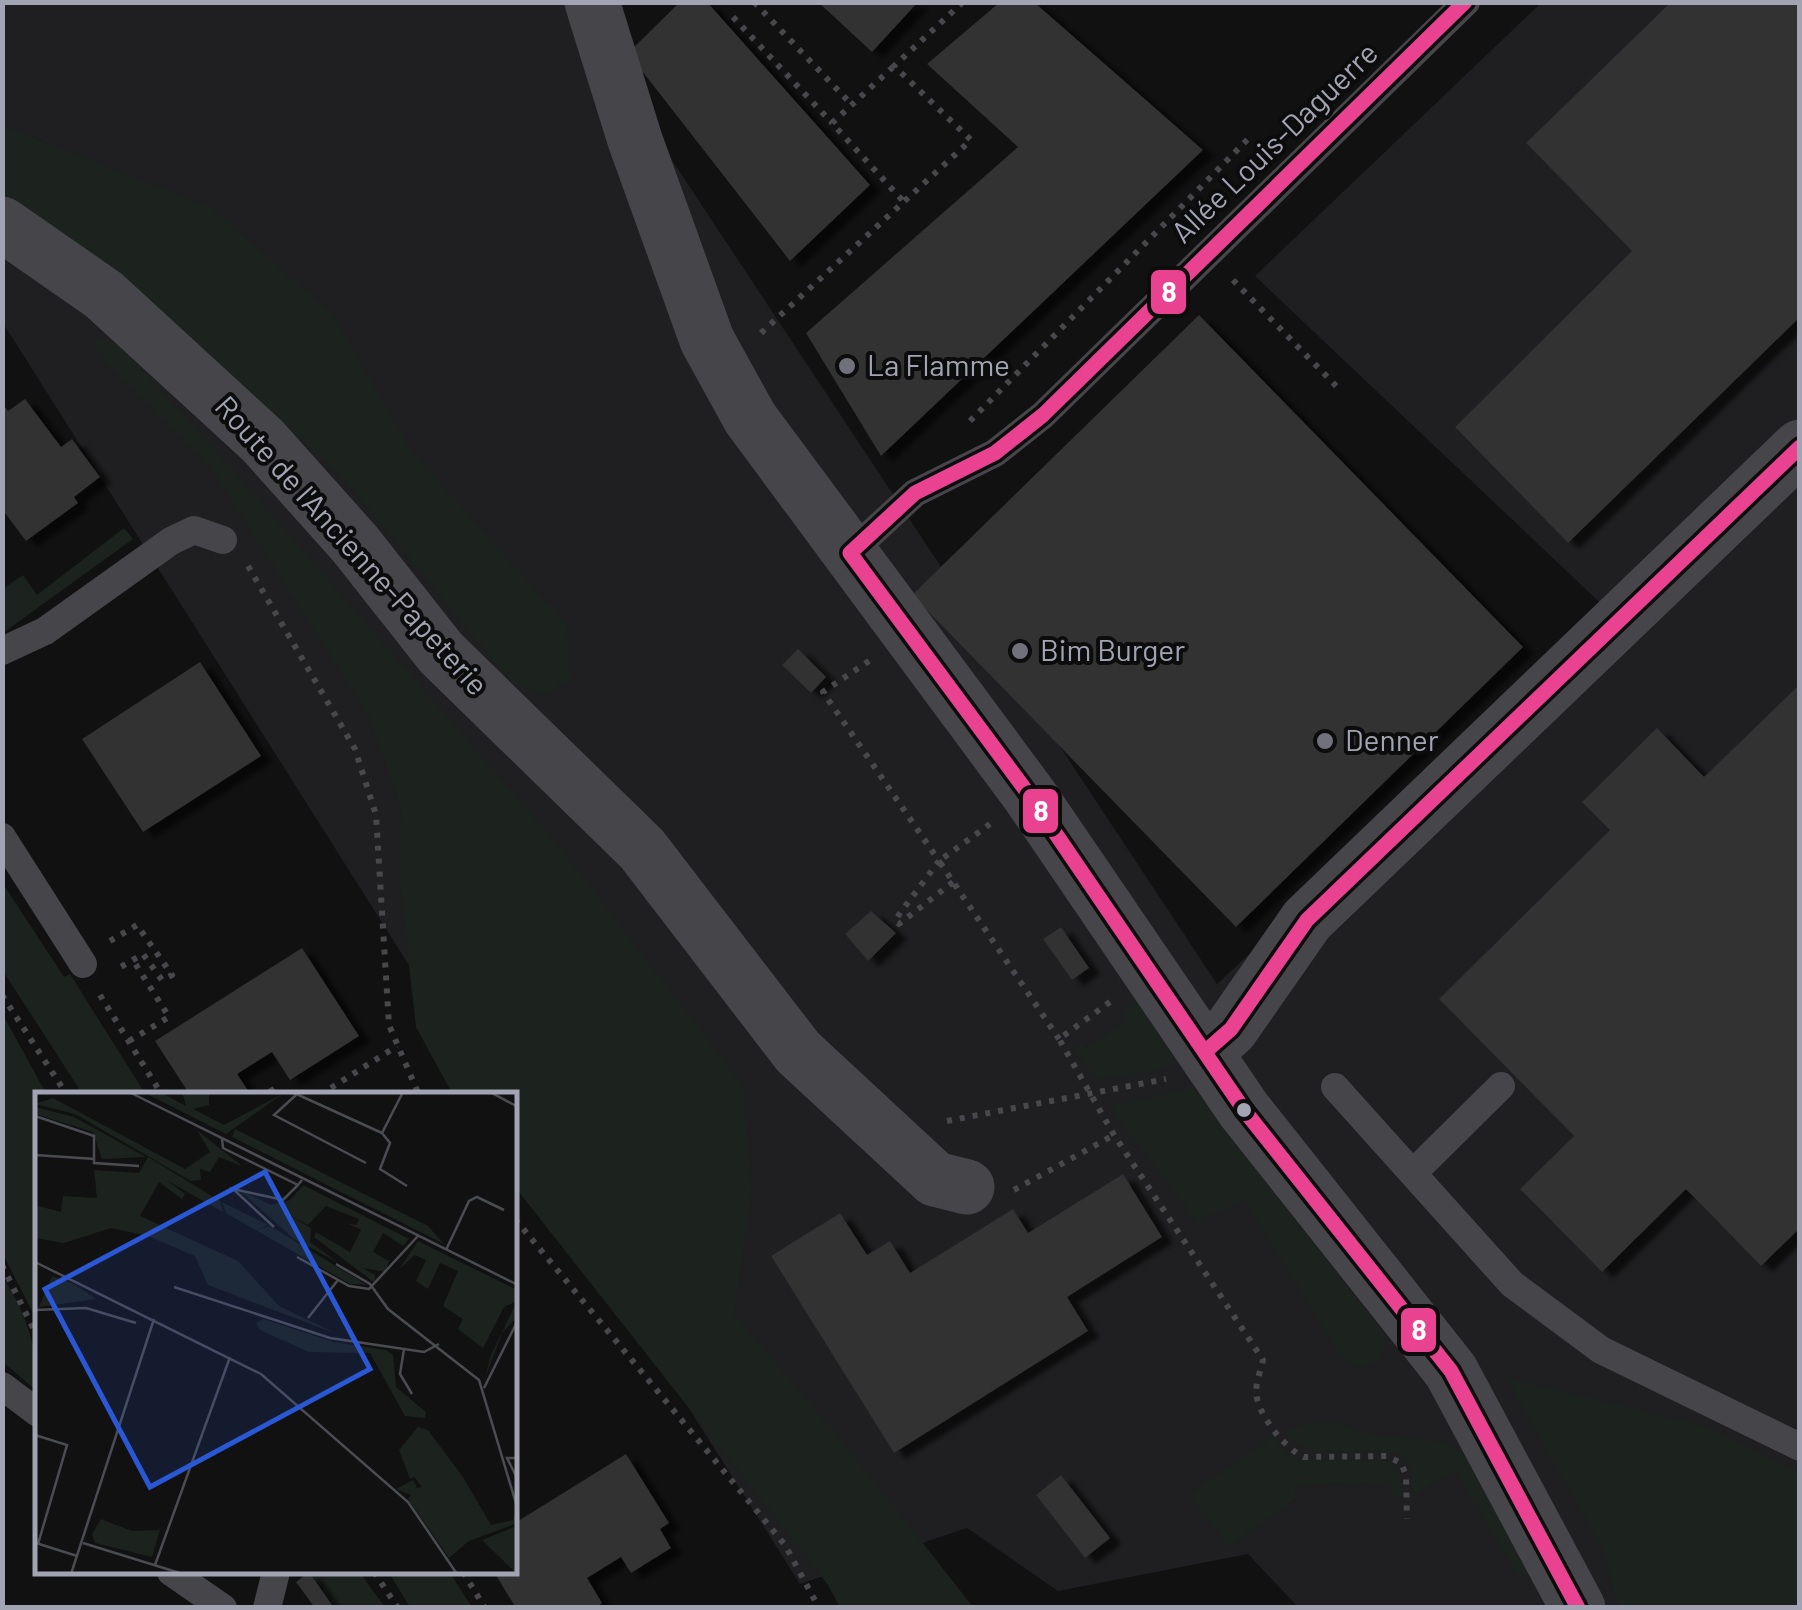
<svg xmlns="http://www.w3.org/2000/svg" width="1802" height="1610" viewBox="0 0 1802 1610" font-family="Barlow,sans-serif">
  <defs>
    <filter id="shadow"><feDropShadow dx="11" dy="6" stdDeviation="2.5" flood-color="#0009"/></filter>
  </defs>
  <rect width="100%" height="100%" fill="#111112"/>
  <!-- built -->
  <path fill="#1f1e20" d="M3,3H568L1217,984L1613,615L1255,276L1541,3H1799V1607H1298L1248,1554L1058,1591L967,1528L800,1584L515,1133V1095H491L3,323Z"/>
  <!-- green -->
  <path fill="#1c221e" d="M2,125L212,208L333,314L412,451L567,625L571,680L543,695L512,683L342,477L139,293L3,205Z
    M96,335L121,346L229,465L562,849L744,1086L752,1192L734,1313L849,1449L973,1607H840L828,1585L515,1187V1095H453L416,1027L398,869L401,806L368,715L211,468L95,351Z
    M124,528L133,539L3,633V589L23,575L37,595Z
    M2,882L64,977L70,974L146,1095H83L3,971Z
    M1137,1002L1176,1060L1160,1070L1098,1080L1073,1048L1080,1043L1086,1048L1126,1021L1122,1014Z
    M3,1015L47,1095H38L37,1321L3,1254Z
    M1194,1088L1384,1334C1388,1353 1380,1361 1363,1368L1348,1364L1339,1354L1244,1200L1197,1222L1109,1106Z
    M2,1276C26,1311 38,1349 37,1391L3,1362Z
    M1506,1378L1705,1426L1799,1472V1599L1790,1608L1619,1607L1601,1546Z
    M1338,1422L1363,1432L1448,1443L1467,1457L1530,1575L1516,1573L1455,1470L1412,1497V1474L1404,1457C1364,1441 1314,1467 1284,1432L1305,1423Z
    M1273,1436L1289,1455L1302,1460L1388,1461L1402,1476V1496H1391L1392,1482L1296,1486L1295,1499L1230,1547L1189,1495Z
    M307,1573H360L385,1607H333Z
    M389,1573H450L472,1607H410Z"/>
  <!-- building -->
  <path fill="#303033" filter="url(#shadow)" d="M680,2H707L870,185L790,261L628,53Z
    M818,2H918L872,52Z
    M1000,2H1034L1203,150L881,456L806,333L1018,147L927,64Z
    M1671,2H1800V317L1568,543L1455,427L1632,251L1526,143Z
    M1199,315L1523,647L1236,927L912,595Z
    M25,399L61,447L72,439L100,477L74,497L78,503L26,541L2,509V403L8,411Z
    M798,649L826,677L811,693L782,665Z
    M200,662L261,756L143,832L82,739Z
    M1800,684V1228L1761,1266L1686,1189L1602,1272L1520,1189L1574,1136L1439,999L1610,830L1582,802L1657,728L1704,777Z
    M871,911L896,933L868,961L845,934Z
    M1061,927L1089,968L1072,980L1043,939Z
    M302,948L359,1036L290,1080L272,1052L237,1074L251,1095H190L155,1041Z
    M1123,1174L1162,1237L1067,1297L1088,1331L894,1453L771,1256L840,1213L867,1255L890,1241L910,1273L1013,1209L1028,1233Z
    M626,1454L669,1523L660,1529L671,1548L631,1573L621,1557L587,1578L602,1603L596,1608H516L494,1572H515V1523Z
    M1061,1475L1110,1538L1085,1558L1036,1495Z
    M309,1572L334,1608H315L296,1582Z"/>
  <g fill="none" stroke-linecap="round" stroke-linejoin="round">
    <!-- path -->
    <path stroke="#48484c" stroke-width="6" stroke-dasharray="5 8" stroke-linecap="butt" d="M754,2L852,105
      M733,17L832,123
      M893,67L832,123L903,201
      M1233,280L1341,391
      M761,333L971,140L894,66L963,2
      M970,421L1248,139
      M248,566L355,749L376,815L389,1025L419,1095
      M869,661L823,692L939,861L895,920L899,924L953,882
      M990,824L939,861L1059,1039
      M110,941L137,925L172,975L162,980L143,954L119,968
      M2,995L67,1095
      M100,995L162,1095
      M1110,1002L1059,1039L1114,1135L1263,1360C1261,1369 1256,1382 1256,1392C1257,1414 1285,1449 1304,1457L1387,1456L1401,1463L1406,1475L1407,1519
      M129,1041L169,1017L133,960
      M270,1088L275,1095
      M320,1095L397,1046
      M947,1121L1166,1079
      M1014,1190L1114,1135
      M515,1219L785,1545L819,1608
      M2,1265L38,1338
      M374,1572L398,1608
      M463,1572L485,1608"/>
    <!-- service -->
    <path stroke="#46464a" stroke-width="28" d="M850,553L915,493L995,453L1043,415L1466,2
      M2,651L45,631L171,541L194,530L223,540
      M2,837L83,964
      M1335,1087L1512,1284L1601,1350L1800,1447
      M1413,1173L1501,1086
      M2,1386L38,1413
      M171,1572L223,1608
      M267,1608L276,1572"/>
    <!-- minor -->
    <path stroke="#46464a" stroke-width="55" d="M592,2L635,140L707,340L750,418L1030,796L1244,1110L1451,1371L1578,1608
      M2,224L104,295L263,441L355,544L441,653L642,849L798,1052L935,1179L967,1187
      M1206,1051L1231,1029L1307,920L1800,447"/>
    <!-- bus-1 casing -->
    <g stroke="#0c0c0d" stroke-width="22">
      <path id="bus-1" d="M850,553L1030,796L1244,1110L1451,1371L1578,1608
        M850,553L915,493L995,453L1043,415L1465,2
        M1206,1051L1231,1029L1307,920L1800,447"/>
    </g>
    <!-- bus-1 -->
    <use href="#bus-1" stroke="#e84291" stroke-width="15"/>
  </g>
  <!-- markers -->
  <g fill="#70717b" stroke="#0c0c0d" stroke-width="4">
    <circle cx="847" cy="366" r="10"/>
    <circle cx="1020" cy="651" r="10"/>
    <circle cx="1325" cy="741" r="10"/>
  </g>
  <circle fill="#a3a4b3" stroke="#0c0c0d" stroke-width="4" cx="1244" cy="1110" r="9"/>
  <g text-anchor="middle" stroke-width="8" stroke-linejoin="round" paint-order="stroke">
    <!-- street labels -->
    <g font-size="30" fill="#a3a4b3" stroke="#0c0c0d">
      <text transform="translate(1275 143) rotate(-44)" y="10">Allée Louis-Daguerre</text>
      <text transform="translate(351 546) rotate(48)" y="10">Route de l'Ancienne-Papeterie</text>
    </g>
    <!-- poi labels -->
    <g font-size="30" fill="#a3a4b3" stroke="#0c0c0d" text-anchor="start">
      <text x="867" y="376">La Flamme</text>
      <text x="1040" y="661">Bim Burger</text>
      <text x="1345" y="751">Denner</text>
    </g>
  </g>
  <!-- overview -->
  <g transform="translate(35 1092)">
    <rect width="482" height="482" fill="#111112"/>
    <path d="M108,0H125L151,14L147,0H174V13L158,17L189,33L249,1L191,42ZM18,6L150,77L175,60L162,38L207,74L184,65L175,80L165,77L166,88L156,89L40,22L0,12ZM0,15L39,25L111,65L67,67L58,40L0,22ZM200,37L393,134L409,152L197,45ZM113,65L185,109L188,120L133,89L150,102L147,107L124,90L105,124L203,169L244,214L302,242L173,193L160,164L113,144L76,136L29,151L0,146V113L26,120L28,104L62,106L59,78L104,81ZM268,93L374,147L368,154L348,141L338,160L354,169L350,180L328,176L340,183V191L279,145L281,140L315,160L326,138L312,131L321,133L324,127L291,114L273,133L248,120L276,136L275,150L304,171L259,147L203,97L236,113L255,108ZM187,110L233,133L222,138L235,134L332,193L315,192L191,121ZM383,149L482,198V225L467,241L450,286L456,263L482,209L469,215L448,256L423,237L428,227L408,214L423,179L405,171L393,197L381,189L391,168L380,163L364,177ZM17,184L39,192L61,207L4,215ZM228,227L299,250L351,258L358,263L361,295L391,320L390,326L370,324L335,261L274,260L225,238L221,231ZM383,335L393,338L428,385L456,433L478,428L480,421L482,431L434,449L414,466L373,407L376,403L361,397L378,388L382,396L387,395L379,385L375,387L364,358ZM66,427L97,439L125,438L117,465L60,451L57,442ZM482,434L483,482H482L447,448Z" fill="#1c221e"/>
    <path fill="none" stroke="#4b4c52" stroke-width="2.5" d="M94,0L483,193M257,0L347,41L368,0M455,0L483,15M261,3L239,23L331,71M0,24L59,44V71L104,74M347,41L355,51L345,77L372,94M187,47L188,56L263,93L267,88M0,63L60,67M239,135L198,97L248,108L263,93M411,158L434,109L442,105L469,118M262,165L314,194L334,197L383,144M0,170L226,282L373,410L422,482M301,172L335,192L353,217L444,288L483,418M139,195L295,246L389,260L404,252M0,218L51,216L101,231M273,226L303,188M369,257L365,282L377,302M449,296L483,228M0,343L32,353L3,452M483,366H472L483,388M1,451L42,464M48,451L148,482M120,473L195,265M36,482L119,227"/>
    <path fill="#2a57d4" fill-opacity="0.15" stroke="#2a57d4" stroke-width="5" d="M230,80L335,277L115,395L10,197Z"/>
    <rect width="482" height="482" fill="none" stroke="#a3a4b3" stroke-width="5"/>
  </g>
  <g stroke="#0c0c0d" stroke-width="4">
    <rect x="1149" y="268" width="39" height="48" rx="10" fill="#e84291"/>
    <rect x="1021" y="787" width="39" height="48" rx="10" fill="#e84291"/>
    <rect x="1399" y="1306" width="39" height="48" rx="10" fill="#e84291"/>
  </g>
  <g font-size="28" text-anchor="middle" font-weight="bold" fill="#fff">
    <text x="1169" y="302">8</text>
    <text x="1041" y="821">8</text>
    <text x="1419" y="1340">8</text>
  </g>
  <!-- border -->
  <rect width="1802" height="1610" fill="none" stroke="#a3a4b3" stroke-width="10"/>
</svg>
